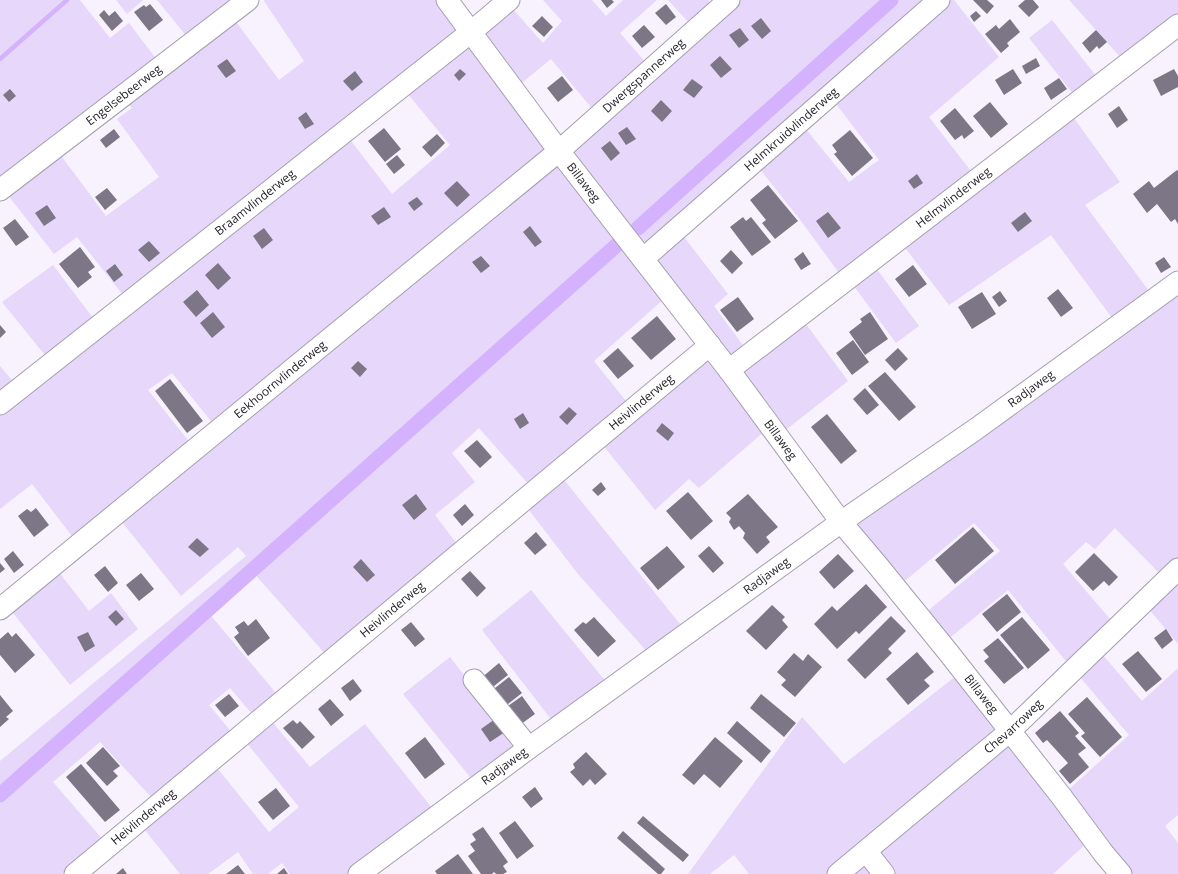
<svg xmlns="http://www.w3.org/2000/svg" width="1178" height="874" viewBox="0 0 1178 874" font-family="'Open Sans',sans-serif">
  <rect width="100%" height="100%" fill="#f7f2fd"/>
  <!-- green -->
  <path fill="#e7d7fa" d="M0,0H80L110,38L129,23L157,60L0,181Z
    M116,0H143L127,14Z
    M157,0H239L188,38Z
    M264,0H440L466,33L127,300L77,237L54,254L7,194L59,153L106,216L159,177L117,119L132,108L125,101L234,19L279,80L304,61L264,1Z
    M543,0H592L606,16L623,0H657L620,33L647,64L594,111L551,59L518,86L478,33L511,7L543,43L562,21Z
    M668,0H708L713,5L690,24Z
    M736,0H930L643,249L566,151Z
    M948,0H954L999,57L929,117L974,175L842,277L801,221L759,168L805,128L849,182L879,160L833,100Z
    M1069,0H1178V16L1122,59Z
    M1052,20L1097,77L1074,95L1029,38Z
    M471,40L551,148L215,426L172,373L148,390L191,444L75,540L32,484L0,509V412L348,137L392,194L450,145L407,93Z
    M1071,114L1120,182L1085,205L1152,295L1115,322L1051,235L949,305L903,245Z
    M557,158L665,298L594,361L630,406L531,487L479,428L452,453L475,482L435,515L460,548L328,657L252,571L207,611L276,693L252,714L230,688L209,705L234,735L154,800L100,742L53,782L104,841L62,874H0V761L246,556L238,547L181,596L118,517Z
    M681,233L728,294L714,306L745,348L729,360L650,259Z
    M53,265L96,322L48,359L2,302Z
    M876,268L919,326L896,343L853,285Z
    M1178,289V560L1162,576L1115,528L1095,549L1086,542L1063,564L1110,619L1069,665L1008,590L946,641L924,614L1000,551L974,523L900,585L849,522Z
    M803,320L848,381L782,433L735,371Z
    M709,356L766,430L699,488L689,479L655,510L602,444Z
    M0,366L16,385L0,398Z
    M561,476L684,629L649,654L578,574L525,505Z
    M58,571L89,611L111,593L138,629L70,685L10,609Z
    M1178,579V644L1148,608Z
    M531,590L607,683L554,723L482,630Z
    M1103,655L1142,701L1178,668V815L1165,826L1178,843V874H1130L1066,792L1129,735L1079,676Z
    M450,657L521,748L474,782L403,694Z
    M956,676L1000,730L828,874H749L734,855L710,874H688L802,717L844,764Z
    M269,718L310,767L365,724L432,808L348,874H290L282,863L268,874H253L238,852L208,874H180L141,825L214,764L269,832L299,807L245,741Z
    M1010,738L1088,842L1053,874H893L875,852Z
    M865,858L878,874H846Z"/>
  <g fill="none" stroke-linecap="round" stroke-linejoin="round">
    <!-- stream -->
    <path stroke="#d5b2fd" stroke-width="4.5" d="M0,59L67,0"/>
    <!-- canal -->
    <path stroke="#d5b2fd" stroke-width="15" d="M638,228L891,0
      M0,795L619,243"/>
  </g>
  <!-- building -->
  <path fill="#7d7686" d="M601,0H612L614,2L607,8Z
    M973,0H987L994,6L987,14Z
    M1025,0H1033L1039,7L1029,17L1018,6Z
    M150,4L163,20L149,31L134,12L144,5L146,7Z
    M666,4L676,17L666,25L655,13Z
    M104,10L109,16L115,11L123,21L112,31L99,15Z
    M976,11L981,16L974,22L970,16Z
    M542,16L553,27L544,37L532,26Z
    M761,18L771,31L762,39L751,26Z
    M1010,19L1020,32L1007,43L1009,46L1001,53L985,34L996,25L999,29Z
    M644,25L655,37L642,48L632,36Z
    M740,28L749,40L739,48L729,35Z
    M1096,30L1107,42L1099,49L1097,46L1090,53L1082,43Z
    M720,56L732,69L721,78L710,65Z
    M1036,58L1040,66L1026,74L1022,66Z
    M227,59L236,71L226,78L217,66Z
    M460,69L466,74L459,81L454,75Z
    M1013,69L1022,83L1004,95L995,80Z
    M1174,69L1178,76V87L1161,96L1153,80Z
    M355,71L363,82L352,91L343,81Z
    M562,76L573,90L558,102L547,88Z
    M1059,78L1067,89L1051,100L1044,88Z
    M692,79L703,87L694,98L683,90Z
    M10,89L16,96L9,102L3,95Z
    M661,100L672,111L662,122L651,111Z
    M990,102L1008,124L991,138L973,116Z
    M1119,106L1128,120L1117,128L1108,114Z
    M955,108L974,131L964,139L962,135L955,140L940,121Z
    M306,112L314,124L305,129L298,118Z
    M627,127L636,139L626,145L618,133Z
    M384,128L401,149L385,162L368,141Z
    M114,129L120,137L106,148L100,140Z
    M850,130L873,158L852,176L834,154L837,152L832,145Z
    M437,134L445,143L431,157L422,147Z
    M610,141L620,153L611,161L601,148Z
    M397,155L405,165L394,174L386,164Z
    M1177,170L1178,171V224L1175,219L1171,222L1157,204L1147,213L1133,194L1149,181L1154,188Z
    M917,174L923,183L914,189L908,181Z
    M457,181L470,195L457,207L444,193Z
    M768,185L798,221L775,239L762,223L766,220L750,200Z
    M107,188L117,200L105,210L95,197Z
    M417,197L423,204L414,211L408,203Z
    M47,205L56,218L44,226L35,213Z
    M384,207L391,217L378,225L371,216Z
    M828,212L841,228L828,238L816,221Z
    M1025,212L1032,221L1018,232L1011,223Z
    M743,217L746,221L751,217L771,242L752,256L730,227Z
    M15,219L29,237L16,246L3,228Z
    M530,226L542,242L535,247L523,232Z
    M264,228L273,240L262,249L253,236Z
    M149,241L160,253L149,262L138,250Z
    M80,247L95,267L88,272L92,277L78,288L59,264Z
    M731,250L743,263L732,274L720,261Z
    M803,252L811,264L801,270L794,259Z
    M481,256L490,266L481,273L472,262Z
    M1164,257L1171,267L1161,273L1155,263Z
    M218,263L231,278L218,290L205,275Z
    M115,264L123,275L114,282L106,271Z
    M913,265L927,284L909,297L895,279Z
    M1058,289L1073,308L1061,317L1047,298Z
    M197,290L209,305L196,317L183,302Z
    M1000,291L1007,301L999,307L992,297Z
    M982,292L996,314L972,329L958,307Z
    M738,297L754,319L737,332L720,310Z
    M213,312L225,327L212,338L200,323Z
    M870,312L888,339L865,355L849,332L862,322L860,319Z
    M657,316L676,339L651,360L631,338Z
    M0,325L6,332L0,338Z
    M853,340L869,362L852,375L836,353Z
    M618,348L634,366L618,379L603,361Z
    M898,348L908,359L895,371L885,360Z
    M358,361L367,369L360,377L351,368Z
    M885,372L916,407L899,421L868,386Z
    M170,379L203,421L187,433L155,391Z
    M865,388L879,405L867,415L853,399Z
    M569,407L577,414L567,425L559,417Z
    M523,413L529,423L520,429L514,419Z
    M827,414L857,451L841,464L811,427Z
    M662,423L674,433L668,441L656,431Z
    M477,440L492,457L480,468L464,451Z
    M601,482L606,489L598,496L592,490Z
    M688,492L713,521L691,540L666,511Z
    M416,494L427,509L414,520L402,505Z
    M748,494L778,527L766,537L770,542L757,554L743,538L745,533L739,526L734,530L729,522L731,518L726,513Z
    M465,504L474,515L462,526L453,515Z
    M36,508L49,525L34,537L18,516L27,509L31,512Z
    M973,527L994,551L955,584L935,560Z
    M536,532L547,545L535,555L524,543Z
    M197,538L209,549L200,557L188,547Z
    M667,546L685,567L658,590L640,568Z
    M709,546L724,563L713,573L698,556Z
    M13,551L24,565L14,573L4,559Z
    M1094,553L1118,577L1109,586L1104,581L1093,591L1075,572Z
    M838,554L854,571L834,589L819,572Z
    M361,559L375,575L367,582L353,567Z
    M0,563L5,569L0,573Z
    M105,566L118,583L108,592L94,575Z
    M470,571L486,588L477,597L461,579Z
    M141,573L154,589L139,601L126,585Z
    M866,584L887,607L859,634L856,631L837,649L814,624L832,606L837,611Z
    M1007,594L1021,612L997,632L982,614Z
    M772,605L785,617L782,620L788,627L766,650L746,631Z
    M116,610L124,619L116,626L108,617Z
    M891,616L906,631L888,649L892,653L865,679L847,660Z
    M594,617L616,641L598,657L574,630L583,622L586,624Z
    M1022,617L1050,650L1028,669L1000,635Z
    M256,619L270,638L248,656L234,637L239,633L235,627L244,621L248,626Z
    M411,622L425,639L415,647L401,630Z
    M1166,629L1173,640L1162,649L1154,638Z
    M8,632L12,637L16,633L35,655L15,673L0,655V639Z
    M88,632L95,646L85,652L77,637Z
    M998,638L1024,668L1004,684L984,661L989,657L983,650Z
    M1138,651L1162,679L1146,692L1122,664Z
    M917,652L934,672L924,680L930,686L908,705L886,679Z
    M794,653L803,661L808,654L822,667L795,697L781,685L786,680L777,672Z
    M499,663L508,675L489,690L480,679Z
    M509,677L522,693L503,708L490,692Z
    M353,679L362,691L350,701L341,688Z
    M229,694L239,706L225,717L215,705Z
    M761,694L796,723L784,737L750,708Z
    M0,695L13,711L6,717L9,719L0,727Z
    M522,696L535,714L517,727L504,709Z
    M1087,697L1122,737L1100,757L1081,736L1085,733L1068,714Z
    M330,699L344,715L331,726L318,709Z
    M1060,711L1079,733L1075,736L1086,748L1078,754L1089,767L1070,784L1059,771L1068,763L1047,740L1043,743L1035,733Z
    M495,719L505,732L490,742L481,729Z
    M293,720L297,724L300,721L315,737L302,749L283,728Z
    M737,721L771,751L761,763L727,733Z
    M425,737L445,764L425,779L405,753Z
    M715,737L743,761L720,788L704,774L694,785L682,775Z
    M103,747L120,766L113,771L118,776L107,786L86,763Z
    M586,752L607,774L595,785L590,779L583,786L570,772L575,768L573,764Z
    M81,764L120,810L105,822L66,777Z
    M535,787L543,799L531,808L522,797Z
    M276,788L290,806L273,820L258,802Z
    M643,816L689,855L683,862L637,823Z
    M515,821L534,846L517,859L499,833Z
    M483,827L508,862L503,866L507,872L503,874H496L494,872L492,874H481L468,856L475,851L470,844L476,840L472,834Z
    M623,831L665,869L661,874H658L617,838Z
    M458,854L473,874H437L435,871Z
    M238,865L245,874H226Z
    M123,868L127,874H116Z
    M284,868L288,874H277Z"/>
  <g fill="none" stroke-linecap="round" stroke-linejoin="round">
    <!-- minor casing -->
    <g stroke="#a69fb0" stroke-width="23">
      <g id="minor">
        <path id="s1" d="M447,0L559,151L729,370L841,522L879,567L948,652L1061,796L1104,854L1121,874"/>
        <path id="s2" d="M0,190L248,0"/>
        <path id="s3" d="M643,259L939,0"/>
        <path id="s4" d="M729,370L1178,25"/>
        <path id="s5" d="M0,404L471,32L509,0"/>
        <path id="s6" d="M0,609L559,151L729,0"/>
        <path d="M474,680L529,748"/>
        <path d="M866,851L884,874"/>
        <path id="s7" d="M75,874L710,345"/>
        <path id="s8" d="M359,874L529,748L841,522L976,429L1178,282"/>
        <path id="s9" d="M838,874L1010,731L1178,569"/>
      </g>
    </g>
    <!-- minor -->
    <use href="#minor" stroke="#fff" stroke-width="21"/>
  </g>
  <g text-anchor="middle" stroke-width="3.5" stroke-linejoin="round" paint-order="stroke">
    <!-- street labels -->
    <g font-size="12" fill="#27242a" stroke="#fff">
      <text dy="4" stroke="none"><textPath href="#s6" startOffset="836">Dwergspannerweg</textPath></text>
      <text dy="4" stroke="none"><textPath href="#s2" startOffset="156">Engelsebeerweg</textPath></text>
      <text dy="4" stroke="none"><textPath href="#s3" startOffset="197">Helmkruidvlinderweg</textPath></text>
      <text dy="4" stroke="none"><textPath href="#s1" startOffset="228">Billaweg</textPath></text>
      <text dy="4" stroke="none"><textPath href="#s4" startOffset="283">Helmvlinderweg</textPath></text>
      <text dy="4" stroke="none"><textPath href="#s5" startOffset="325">Braamvlinderweg</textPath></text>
      <text dy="4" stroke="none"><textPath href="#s6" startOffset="362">Eekhoornvlinderweg</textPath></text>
      <text dy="4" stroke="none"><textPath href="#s8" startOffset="829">Radjaweg</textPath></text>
      <text dy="4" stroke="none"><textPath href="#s7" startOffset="737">Heivlinderweg</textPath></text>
      <text dy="4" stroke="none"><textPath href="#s1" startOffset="552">Billaweg</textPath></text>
      <text dy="4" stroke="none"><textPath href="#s8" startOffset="505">Radjaweg</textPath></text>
      <text dy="4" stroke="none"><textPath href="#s7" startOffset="413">Heivlinderweg</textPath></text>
      <text dy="4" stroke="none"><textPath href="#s1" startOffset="876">Billaweg</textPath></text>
      <text dy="4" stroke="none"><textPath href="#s9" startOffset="229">Chevarroweg</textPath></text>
      <text dy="4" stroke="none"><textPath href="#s8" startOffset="181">Radjaweg</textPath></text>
      <text dy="4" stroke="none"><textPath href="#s7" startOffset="89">Heivlinderweg</textPath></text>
    </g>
  </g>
</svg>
